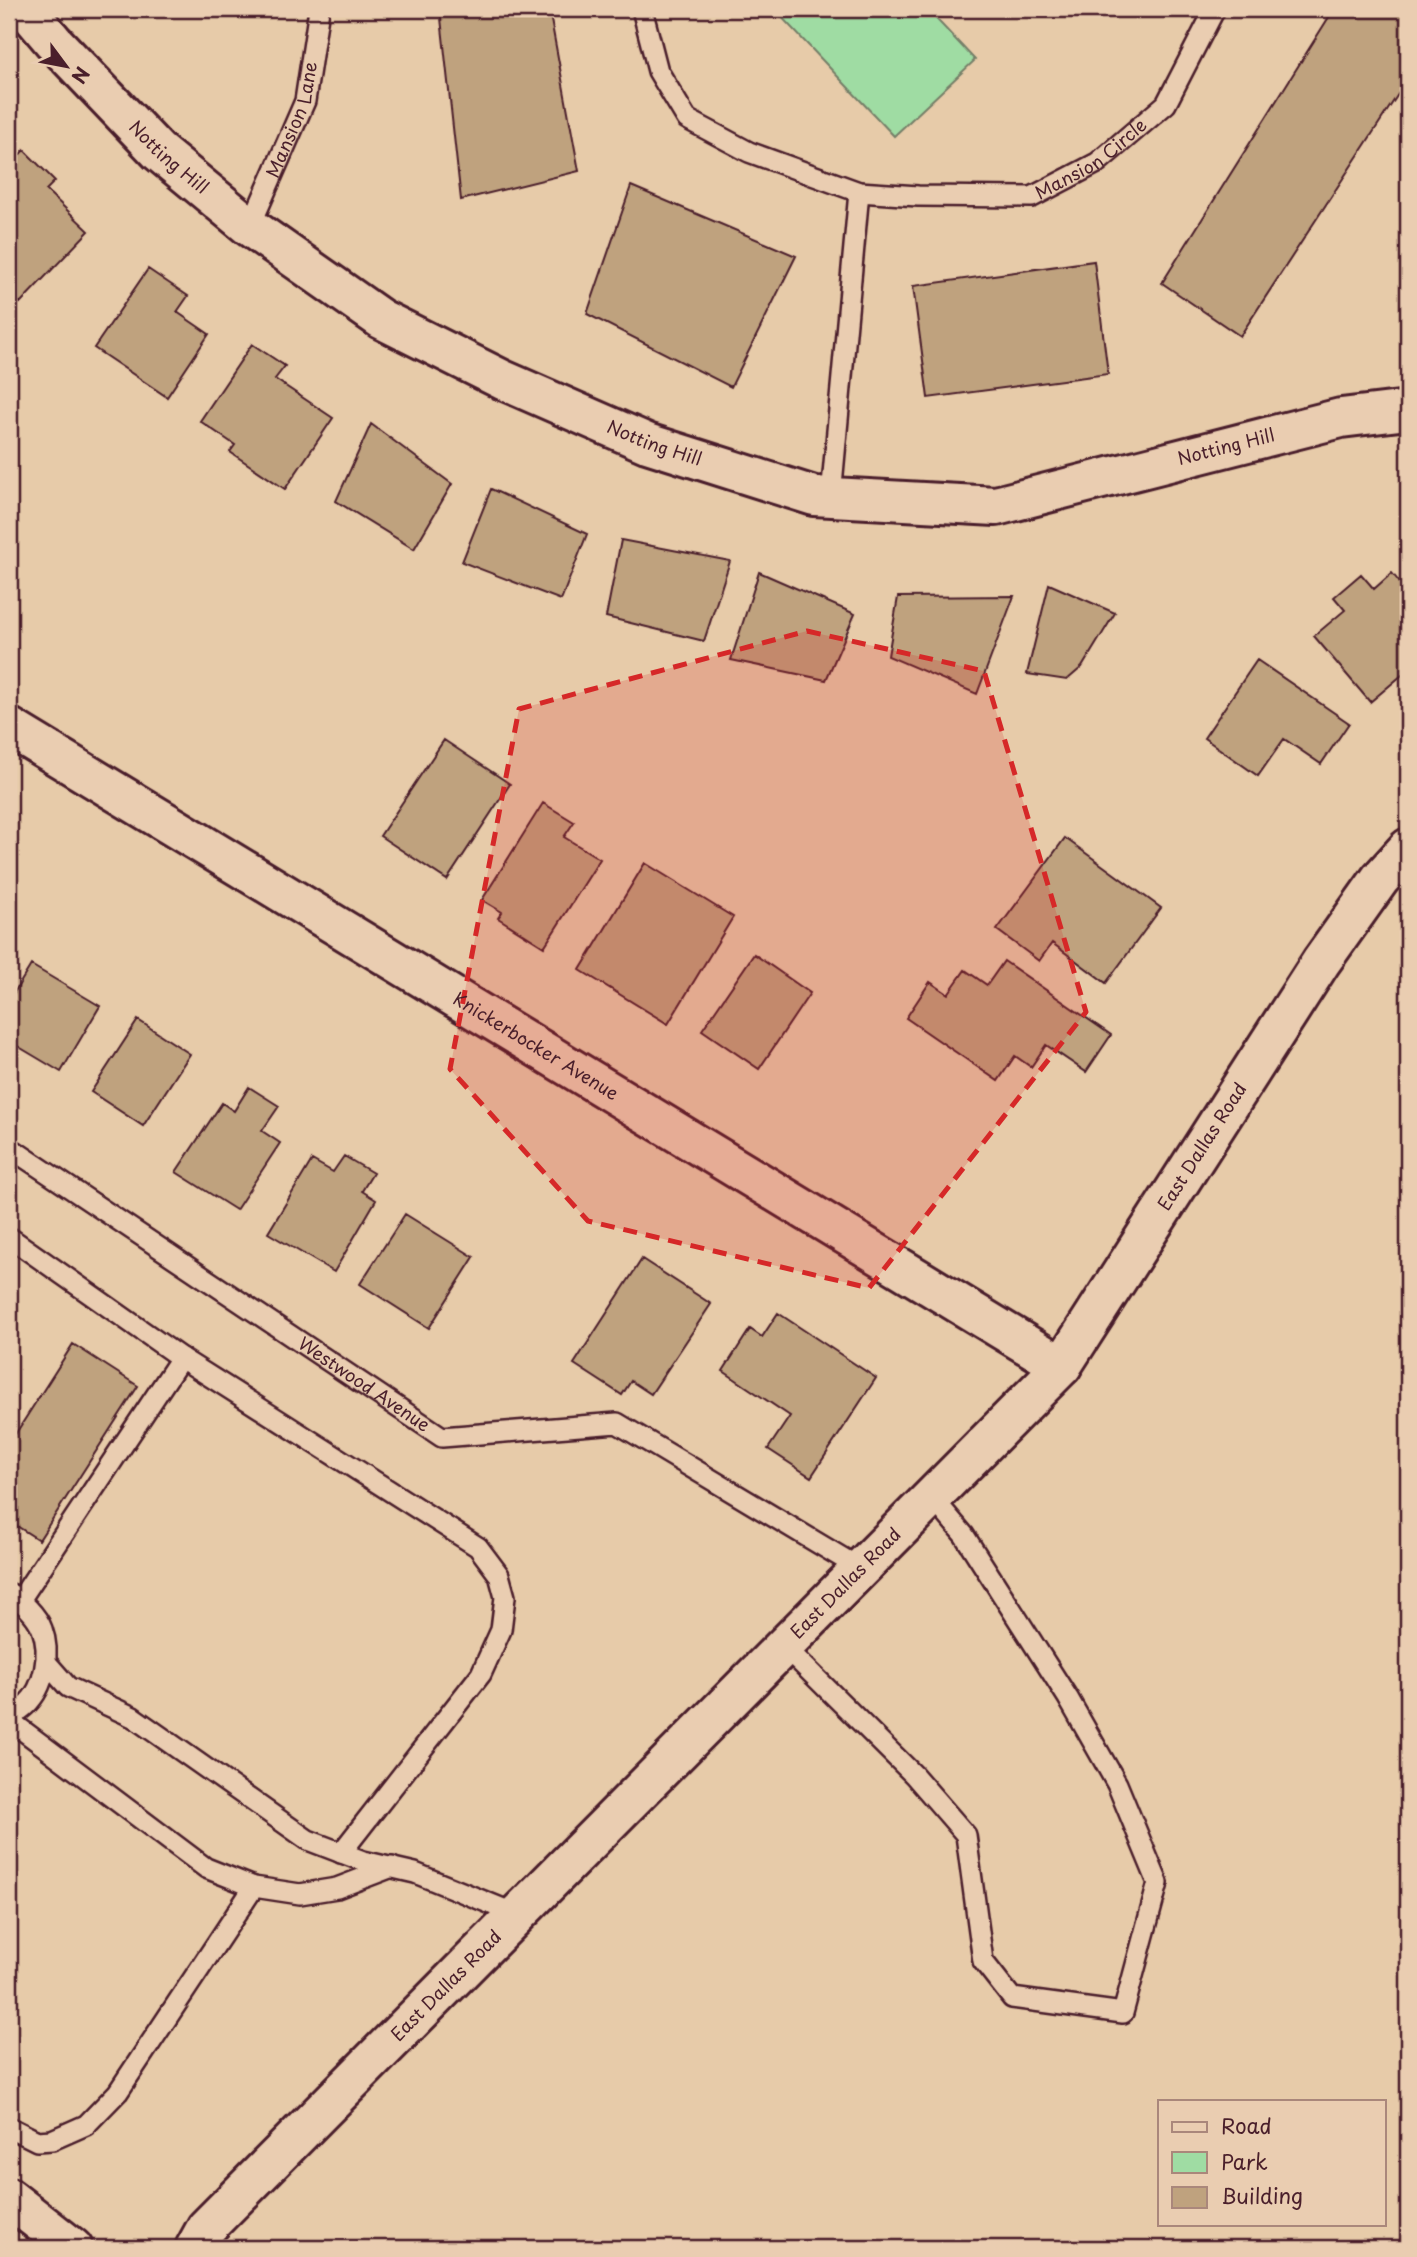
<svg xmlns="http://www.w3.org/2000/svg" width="1417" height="2257" viewBox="0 0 1417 2257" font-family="'Playpen Sans',sans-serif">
  <rect width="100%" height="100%" fill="#e7cba9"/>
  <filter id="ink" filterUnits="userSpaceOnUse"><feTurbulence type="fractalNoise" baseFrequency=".0143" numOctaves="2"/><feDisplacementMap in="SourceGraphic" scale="14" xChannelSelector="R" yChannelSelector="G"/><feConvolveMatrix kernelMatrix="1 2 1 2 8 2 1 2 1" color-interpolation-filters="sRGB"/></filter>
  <g filter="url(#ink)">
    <!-- green -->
    <path fill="#9fdca3" stroke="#747e67" stroke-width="2" d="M774,9H927L975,60L894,136Z"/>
    <!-- building -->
    <path fill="#bfa27e" stroke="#4a1f2b" stroke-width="2" d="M212,9H242L240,16Z
      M440,9H549L579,171L461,200Z
      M1334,9H1408V79L1240,336L1162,283Z
      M24,150L55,181L46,190L89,231L20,303L9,292V166Z
      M631,186L796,256L731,387L587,314Z
      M1094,261L1108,374L928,398L913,286Z
      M148,269L188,296L177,312L209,334L167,397L94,348Z
      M252,344L285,366L275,379L333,418L285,489L230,452L235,445L200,421Z
      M371,424L452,484L414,549L336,501Z
      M491,489L587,534L561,600L462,562Z
      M621,540L730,561L704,641L606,617Z
      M759,572L855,614L826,680L731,660Z
      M1392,573L1408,593V670L1370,702L1314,636L1345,610L1334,597L1361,574L1374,589Z
      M1049,584L1115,613L1082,667L1067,680L1027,674Z
      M1014,596L977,694L888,656L898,597Z
      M1257,660L1349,723L1321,764L1284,739L1258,776L1204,738Z
      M444,740L510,784L447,880L380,836Z
      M543,803L574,822L564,837L600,859L544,947L498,918L502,912L482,900Z
      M1065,838L1161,908L1106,983L1052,943L1039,961L997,930Z
      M645,863L733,917L668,1024L580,970Z
      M754,954L810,993L759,1069L702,1030Z
      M1004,961L1111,1035L1086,1072L1046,1045L1031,1067L1015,1056L998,1081L906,1018L930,982L948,994L965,970L987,985Z
      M31,965L100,1006L61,1072L9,1041V1001Z
      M138,1020L190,1054L143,1126L91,1092Z
      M249,1087L279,1106L262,1131L280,1143L236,1210L176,1172L222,1103L234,1111Z
      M344,1156L373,1173L362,1191L376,1200L334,1272L268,1233L312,1160L333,1172Z
      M405,1214L474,1257L429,1328L360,1284Z
      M642,1259L711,1304L651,1394L631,1381L622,1395L574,1364Z
      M778,1313L876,1378L811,1477L768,1449L790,1416L723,1371L750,1329L762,1337Z
      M73,1344L138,1386L39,1540L9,1521V1444Z"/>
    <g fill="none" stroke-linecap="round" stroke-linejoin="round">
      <!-- lane casing -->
      <g stroke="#4a1f2b" stroke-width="24">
        <g id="lane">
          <path id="s1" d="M642,9L658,71L687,119L749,152L859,192L918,196L1032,197L1097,163L1166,104L1215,9"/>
          <path id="s2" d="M250,227L305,101L319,9"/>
          <path d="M831,496L859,192"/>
          <path id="s3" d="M9,1147L442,1437L617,1423L861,1569"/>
          <path d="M9,1237L181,1358L478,1547L499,1575L505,1597L501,1630L481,1674L341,1853"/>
          <path d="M9,1593C21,1600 37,1615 42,1629C51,1653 45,1687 26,1705C21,1710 14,1714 9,1718"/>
          <path d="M20,1600L181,1358"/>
          <path d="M784,1646L914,1775L966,1835L983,1961L1012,1998L1123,2013L1158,1883L1117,1784L1068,1698L964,1535L932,1497"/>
          <path d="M46,1662L68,1687L133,1717L308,1840L363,1861L415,1873L518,1915"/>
          <path d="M9,1720L206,1868L254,1887L300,1894L337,1888L392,1867"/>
          <path d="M9,2127L37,2141L52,2140L86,2125L118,2092L254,1887"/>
        </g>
      </g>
      <!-- street casing -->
      <g stroke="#4a1f2b" stroke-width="44">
        <g id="street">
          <path id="s4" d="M26,9L53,41L159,152L250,227L381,319L503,380L647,443L814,496L996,506L1341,418L1408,410"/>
          <path id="s5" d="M9,727L1062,1366"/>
          <path d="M9,2198L73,2248"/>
        </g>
      </g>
      <!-- secondary casing -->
      <g stroke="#4a1f2b" stroke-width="44">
        <g id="secondary">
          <path id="s6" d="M195,2248L206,2228L1062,1366L1321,962L1380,879L1408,848"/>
        </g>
      </g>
      <!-- lane -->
      <use href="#lane" stroke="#eacdb1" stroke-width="19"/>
      <!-- street -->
      <use href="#street" stroke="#eacdb1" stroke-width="38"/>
      <!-- secondary -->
      <use href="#secondary" stroke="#eacdb1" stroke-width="38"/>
    </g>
  </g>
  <!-- marked area -->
  <path fill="#d62828" fill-opacity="0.2" stroke="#d62828" stroke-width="5" stroke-dasharray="14 9" stroke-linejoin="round" d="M807,631L984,671L1086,1012L869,1288L588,1221L450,1069L519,709Z"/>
  <g text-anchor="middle" stroke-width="5" stroke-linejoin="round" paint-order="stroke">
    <!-- street labels -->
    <g font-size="18" fill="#4a1f2b" stroke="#eacdb1">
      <text dy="6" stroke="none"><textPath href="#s2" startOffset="116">Mansion Lane</textPath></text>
      <text dy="6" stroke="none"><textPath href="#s4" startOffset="206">Notting Hill</textPath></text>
      <text dy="6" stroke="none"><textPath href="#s1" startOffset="551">Mansion Circle</textPath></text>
      <text dy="6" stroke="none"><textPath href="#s4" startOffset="774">Notting Hill</textPath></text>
      <text dy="6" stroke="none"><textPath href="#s4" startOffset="1362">Notting Hill</textPath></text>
      <text dy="6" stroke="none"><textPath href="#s5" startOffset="616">Knickerbocker Avenue</textPath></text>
      <text dy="6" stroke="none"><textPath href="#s6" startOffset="1498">East Dallas Road</textPath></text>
      <text dy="6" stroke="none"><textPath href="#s3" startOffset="427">Westwood Avenue</textPath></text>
      <text dy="6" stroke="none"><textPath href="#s6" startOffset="931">East Dallas Road</textPath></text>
      <text dy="6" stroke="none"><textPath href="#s6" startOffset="364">East Dallas Road</textPath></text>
    </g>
  </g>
  <!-- margin -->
  <rect width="1417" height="2257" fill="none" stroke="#eacdb1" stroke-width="35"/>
  <rect x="18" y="18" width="1382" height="2222" fill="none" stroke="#4a1f2b" stroke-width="2.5" filter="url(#ink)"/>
  <!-- legend -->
  <rect x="1158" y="2100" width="228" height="126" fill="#eacdb1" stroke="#aa877b" stroke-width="2"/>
  <rect x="1172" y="2122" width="35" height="10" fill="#eacdb1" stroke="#aa877b" stroke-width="2"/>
  <text x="1221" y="2134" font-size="21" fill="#4a1f2b">Road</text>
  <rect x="1172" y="2152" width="35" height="21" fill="#9fdca3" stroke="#aa877b" stroke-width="2"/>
  <text x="1221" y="2170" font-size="21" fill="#4a1f2b">Park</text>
  <rect x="1172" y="2187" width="35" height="21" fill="#bfa27e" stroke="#aa877b" stroke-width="2"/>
  <text x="1221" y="2204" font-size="21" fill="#4a1f2b">Building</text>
  <!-- north arrow -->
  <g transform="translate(66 66) rotate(122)" stroke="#eacdb1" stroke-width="5" paint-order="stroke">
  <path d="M0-5L12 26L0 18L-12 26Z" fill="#4a1f2b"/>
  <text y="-10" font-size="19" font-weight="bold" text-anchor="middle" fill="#4a1f2b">N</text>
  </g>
</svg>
